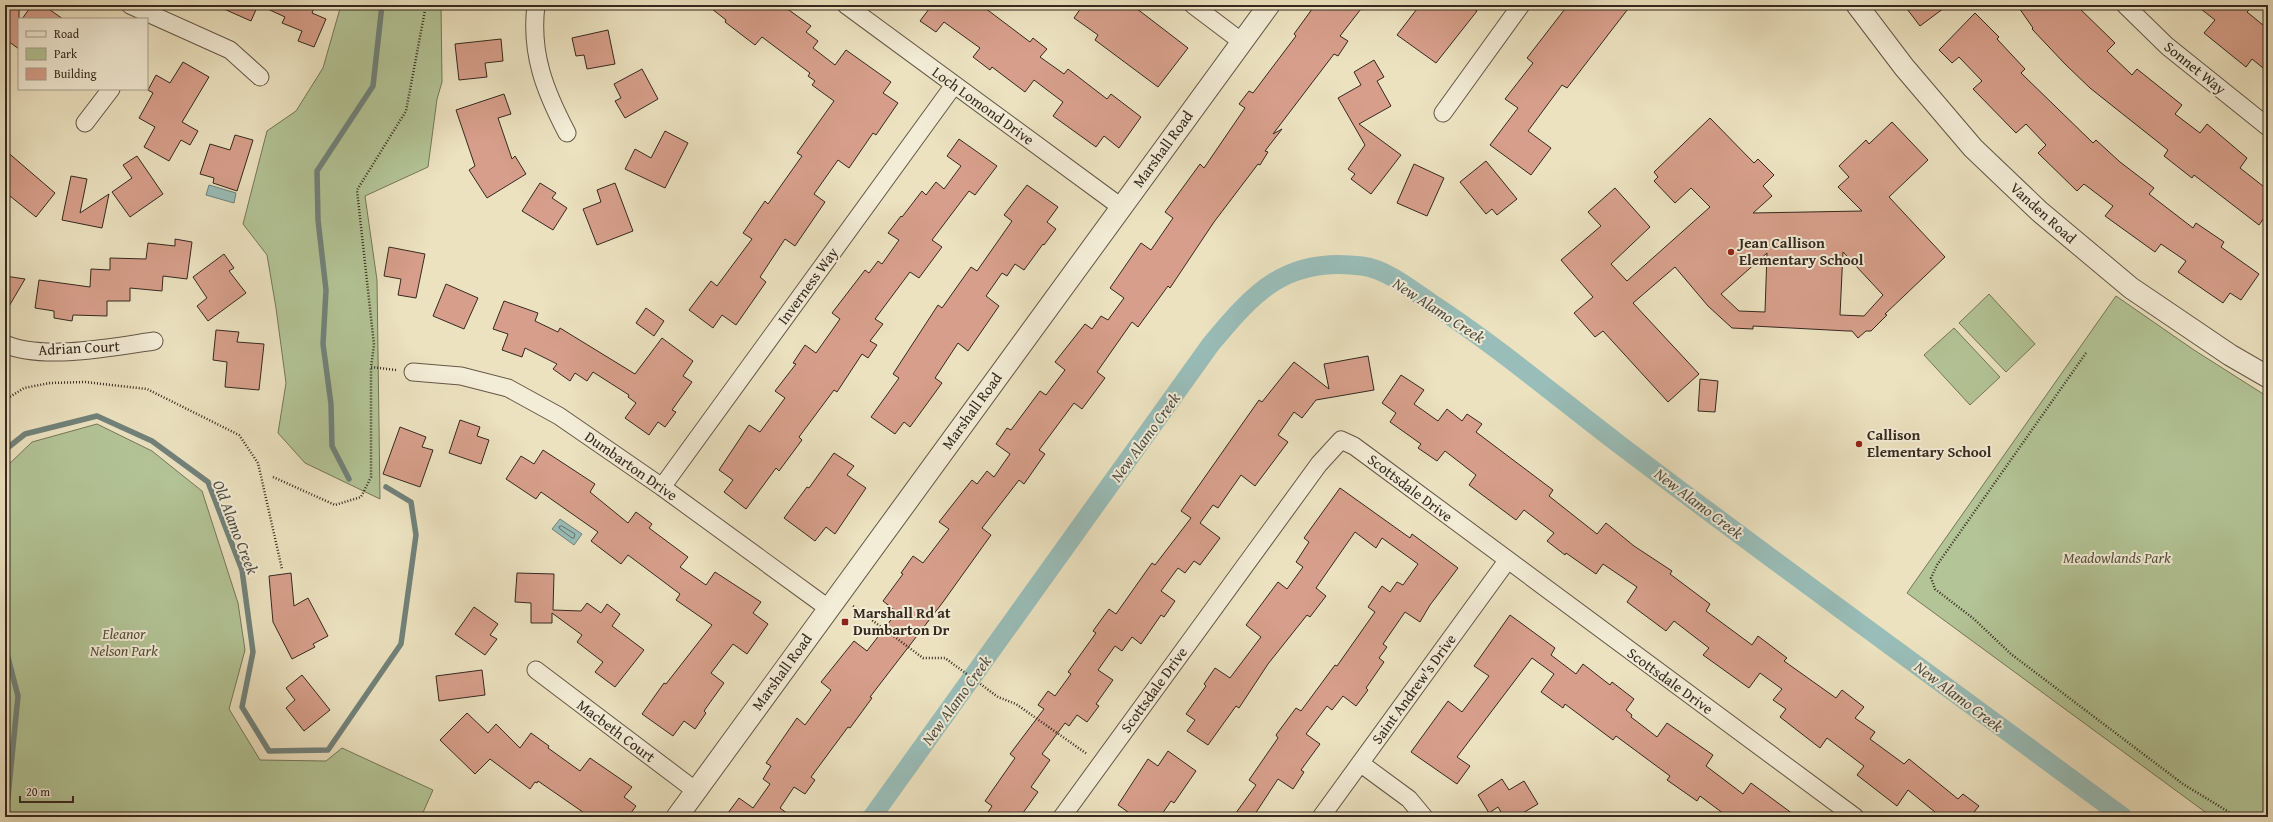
<svg xmlns="http://www.w3.org/2000/svg" width="2273" height="822" viewBox="0 0 2273 822" font-family="'Gentium Book Plus',serif">
  <rect width="100%" height="100%" fill="#ece2c0"/>
  <filter id="stains"><feTurbulence type="fractalNoise" baseFrequency=".005" numOctaves="4"/><feColorMatrix values="0 0 0 0 .2 0 0 0 0 .09 0 0 0 0 .02 0 0 0 .5 -.17"/></filter>
  <radialGradient id="worn" r=".72"><stop offset=".6" stop-color="#630" stop-opacity="0"/><stop offset="1" stop-color="#630" stop-opacity=".3"/></radialGradient>
  <!-- green -->
  <path fill="#b3c496" stroke="#74765a" d="M341,5H441L442,82L437,99L428,167L365,196L377,280L380,499L305,463L278,433L286,383L276,308L267,255L243,224L267,131L296,111L323,68Z
    M1989,294L2035,344L2006,372L1959,323Z
    M2116,296L2194,350L2268,397V817H2212L1907,593Z
    M1954,328L2000,377L1970,405L1924,355Z
    M97,424L152,451L202,491L238,603L245,650L229,709L260,760L326,761L342,748L433,790L421,817H5V468L32,442Z"/>
  <!-- water -->
  <path fill="#99bdb8" stroke="#71827b" d="M209,185L236,193L234,203L206,195Z
    M560,519L582,534L574,545L552,529Z"/>
  <g fill="none" stroke-linecap="round" stroke-linejoin="round">
    <!-- shore -->
    <path stroke="#67736c" stroke-width="1" d="M562,526L575,534L574,538H572L560,529L559,527Z"/>
    <!-- stream -->
    <path stroke="#71827b" stroke-width="5.5" d="M5,450L25,434L97,416L152,441L208,482L242,570L253,652L242,707L269,751L328,750L401,644L416,535L411,502L386,487
      M349,479L332,446L331,404L323,344L326,290L318,220L317,171L373,86L382,5
      M5,646L18,696L6,817"/>
    <!-- canal -->
    <path stroke="#99bdb8" stroke-width="19" d="M872,817L1211,344C1255,291 1287,256 1362,266C1386,269 1411,289 1431,303C1497,346 1557,397 1620,445C1786,571 1956,693 2123,817"/>
  </g>
  <!-- building -->
  <path fill="#d79f8b" stroke="#35291f" fill-rule="evenodd" d="M5,5H13L19,9V49L5,39Z
    M32,5H43L63,19H22Z
    M215,5H258L251,21Z
    M259,5H315L312,13L326,19L314,47L298,41L302,31L282,23L285,17Z
    M707,5H782L811,26L806,32L818,41L813,48L835,65L846,50L891,82L883,93L898,103L876,135L873,133L849,168L838,160L814,194L825,202L795,246L785,239L760,277L766,282L736,325L722,315L713,328L689,310L711,281L717,286L752,239L743,233L765,201L768,204L802,156L797,153L834,101L812,85L815,81L808,76L810,73L762,37L755,45L725,22L726,20Z
    M932,5H981L1030,42L1033,38L1047,49L1040,57L1064,74L1068,69L1107,99L1111,94L1141,117L1119,148L1104,136L1096,147L1053,116L1063,102L1034,80L1025,92L992,67L990,70L973,57L980,48L944,22L936,32L920,21Z
    M1083,5H1132L1188,48L1158,87L1095,40L1098,35L1074,18Z
    M1315,5H1364L1340,36L1348,41L1338,56L1334,54L1273,134L1282,129L1265,151L1268,152L1260,165L1258,164L1214,222L1170,288L1168,286L1138,327L1132,322L1097,372L1105,378L1082,409L1074,403L1039,450L1045,454L1024,484L1019,480L982,528L991,535L943,602L870,697L872,698L850,728L848,727L811,777L815,780L805,794L794,787L780,808L792,817H725L739,798L753,808L770,784L763,779L771,766L766,763L797,718L805,725L831,690L821,682L854,641L867,651L897,612L883,601L903,574L901,573L913,556L923,563L949,529L939,522L972,480L977,484L987,471L994,477L1010,454L996,444L1007,428L1011,430L1040,391L1046,395L1065,370L1055,362L1085,324L1092,329L1101,316L1108,320L1124,298L1110,288L1141,243L1151,250L1173,218L1165,212L1200,164L1204,168L1245,108L1239,104L1249,91L1253,93L1296,36L1294,34Z
    M1420,5H1469L1477,11L1436,63L1397,35Z
    M1568,5H1631L1567,88L1562,85L1528,131L1551,148L1531,175L1490,145L1518,108L1505,99L1533,63L1527,58Z
    M1904,5H1948L1920,26Z
    M2017,5H2076L2115,43L2107,51L2132,75L2137,69L2182,105L2175,114L2200,133L2207,124L2247,158L2240,168L2268,190V212L2259,225L2194,175L2192,178L2164,156L2168,150L2090,88L2065,64L2032,29L2033,28Z
    M2196,5H2253L2247,12L2268,29V72L2252,59L2246,67L2204,33L2215,20Z
    M1975,13L1999,37L1997,39L2025,69L2021,73L2093,143L2096,140L2120,162L2154,188L2149,194L2193,228L2196,223L2224,242L2221,247L2259,274L2241,300L2230,293L2223,303L2178,272L2186,261L2161,244L2155,252L2105,216L2113,206L2084,184L2077,191L2038,153L2046,145L2026,124L2016,133L1973,89L1982,81L1959,57L1952,63L1939,50Z
    M608,30L615,64L587,69L584,55L576,56L572,38Z
    M501,39L503,61L485,63L487,77L459,80L455,44Z
    M1374,60L1384,77L1377,81L1391,106L1359,124L1401,155L1371,194L1351,179L1355,174L1348,169L1365,145L1338,98L1361,85L1354,72Z
    M183,62L209,77L182,122L198,131L190,145L181,140L169,161L144,147L155,127L139,118L153,93L148,90L156,75L170,83Z
    M642,69L658,99L625,118L615,101L621,98L614,84Z
    M504,94L511,114L498,118L512,159L515,156L526,174L487,198L469,170L475,166L456,110Z
    M1710,118L1754,163L1758,159L1774,175L1763,186L1772,196L1753,213L1862,211L1838,187L1849,177L1839,166L1866,140L1869,144L1892,122L1928,160L1889,197L1945,257L1885,314L1887,315L1871,331H1866L1858,338L1852,331H1848L1753,326V329L1732,328L1708,306L1675,267L1633,303L1699,374L1668,402L1603,331L1595,337L1574,313L1593,297L1561,260L1601,226L1588,212L1615,188L1650,227L1611,264L1627,281L1710,207L1691,188L1675,203L1654,181L1658,177L1654,172ZM1843,252L1883,295L1864,316L1840,315ZM1767,253L1765,312L1739,311L1721,294Z
    M665,131L688,143L665,188L625,169L635,149L651,158Z
    M235,135L253,140L237,191L213,183L214,178L200,174L210,144L230,150Z
    M959,139L997,166L975,195L969,191L932,240L942,247L919,278L910,272L875,319L883,324L870,341L877,345L868,358L862,354L837,392L834,390L799,437L802,440L779,471L776,468L746,509L724,492L733,480L719,470L749,425L760,432L785,398L775,391L796,364L793,363L805,345L816,353L840,319L832,313L865,270L869,273L878,261L882,264L899,240L888,233L901,216L902,217L922,191L926,195L936,182L944,189L961,166L947,156Z
    M5,150L55,193L36,217L5,192Z
    M137,156L163,194L130,217L112,192L132,178L123,165Z
    M1486,161L1517,199L1497,215L1492,209L1486,214L1460,182Z
    M1414,164L1444,178L1427,216L1397,203Z
    M71,176L87,179L80,213L109,194L102,228L62,220Z
    M540,183L556,193L552,198L567,208L553,230L522,211Z
    M615,183L633,231L597,245L583,209L601,202L597,190Z
    M1027,185L1058,207L1047,222L1056,229L1044,245L1043,244L1024,270L1015,264L1007,276L1002,273L986,296L999,306L968,351L958,343L935,378L942,383L910,427L904,422L895,434L871,417L899,378L893,374L938,305L942,308L971,267L977,271L1012,221L1004,215Z
    M175,239L192,242L187,279L163,276L162,291L130,288V301H107V316L73,315L72,321L54,318V311L35,308L39,280L90,287L91,269L110,270V258L146,259L148,243L175,246Z
    M389,247L425,254L416,298L398,295L401,279L384,276Z
    M224,254L234,268L229,271L246,293L208,321L197,306L207,298L193,277Z
    M5,276L25,279L5,313Z
    M446,284L478,298L464,329L433,316Z
    M504,301L538,313L535,321L558,332L560,328L635,374L662,338L693,361L683,376L692,382L672,410L676,412L665,427L658,422L649,435L625,418L636,403L628,397L629,395L593,372L587,381L575,373L570,381L553,369L557,364L525,348L522,357L502,350L508,334L493,329Z
    M646,308L664,321L654,336L636,323Z
    M216,330L239,332L237,342L264,344L259,390L225,387L227,362L213,360Z
    M1368,356L1374,390L1316,400L1302,418L1294,412L1278,435L1288,442L1255,486L1241,475L1218,508L1213,505L1200,523L1220,538L1200,565L1194,561L1185,573L1178,568L1161,591L1175,601L1164,617L1161,615L1141,644L1132,637L1122,651L1115,646L1098,670L1113,680L1096,704L1099,706L1087,722L1077,715L1069,726L1065,723L1042,754L1050,760L1031,787L1038,792L1020,817H985L992,806L985,801L1015,758L1010,754L1044,709L1038,705L1048,691L1055,696L1071,674L1068,672L1096,633L1093,631L1109,609L1116,614L1152,563L1155,565L1191,518L1181,511L1259,400L1262,402L1294,362L1329,389L1324,364Z
    M1401,375L1424,390L1414,404L1438,421L1447,409L1462,421L1467,414L1482,424L1476,432L1553,490L1549,496L1597,534L1606,523L1634,546L1672,571L1670,574L1710,604L1706,611L1752,645L1758,636L1787,658L1784,661L1836,698L1842,690L1864,707L1855,718L1875,732L1870,739L1904,764L1909,759L1958,799L1963,794L1979,806L1970,817H1941L1908,790L1897,806L1857,775L1864,766L1827,738L1820,748L1780,717L1786,709L1773,700L1782,689L1760,673L1749,688L1703,655L1709,648L1674,621L1666,631L1627,602L1637,587L1603,564L1596,574L1566,553L1565,555L1547,541L1554,533L1524,510L1516,520L1469,485L1476,475L1445,451L1437,461L1418,448L1421,444L1390,422L1396,413L1382,403Z
    M1700,379L1718,381L1715,412L1698,411Z
    M460,420L480,427L477,436L489,440L481,464L449,453Z
    M400,427L426,437L422,447L433,450L420,487L383,474Z
    M543,450L595,484L590,492L628,523L636,512L652,524L649,528L688,557L680,567L706,585L715,572L761,602L753,613L768,624L747,654L733,644L711,673L724,683L704,711L706,713L695,729L684,721L673,736L642,714L664,683L666,684L712,625L676,600L680,594L628,555L621,564L591,541L598,532L541,492L536,499L506,479L521,456L534,464Z
    M834,453L854,466L847,475L866,488L835,534L826,527L815,541L784,518L807,487L809,488Z
    M1340,488L1410,538L1412,534L1458,568L1430,605L1420,622L1405,612L1383,644L1387,647L1379,658L1384,662L1366,688L1368,690L1356,706L1343,696L1332,710L1327,706L1306,734L1320,744L1301,770L1304,772L1293,789L1278,779L1253,817H1233L1256,785L1249,780L1278,738L1276,735L1296,708L1301,711L1335,665L1337,666L1375,612L1368,607L1382,586L1390,592L1397,582L1403,585L1418,564L1382,538L1376,548L1355,532L1316,588L1326,596L1310,617L1307,615L1268,664L1239,708L1236,706L1208,745L1187,731L1195,720L1186,714L1206,686L1204,684L1215,668L1230,678L1261,637L1246,625L1278,582L1287,589L1303,567L1296,562L1309,542L1304,538Z
    M291,573L294,606L308,598L328,636L313,644L315,647L292,659L273,622L269,576Z
    M517,573L554,574L553,610L581,611L587,603L601,613L607,604L620,614L612,626L644,650L615,687L595,672L603,662L577,642L582,635L552,613V623H531V603L515,602Z
    M474,607L498,624L490,635L497,639L485,655L455,634Z
    M1510,615L1555,648L1551,655L1576,674L1583,664L1610,685L1612,682L1634,699L1626,710L1632,715L1631,717L1657,737L1667,723L1713,755L1706,766L1743,794L1751,783L1797,817H1728L1700,796L1697,801L1667,780L1670,776L1616,736L1613,740L1565,704L1563,708L1541,692L1554,674L1532,658L1457,757L1470,766L1457,784L1411,752L1448,701L1462,712L1489,676L1474,666Z
    M482,670L485,695L439,701L436,676Z
    M302,675L330,710L304,731L286,708L295,700L286,688Z
    M467,713L488,733L496,724L520,748L531,733L549,746L548,748L580,771L590,758L632,787L624,797L636,806L628,817H590L538,781L537,783L535,782L530,789L490,759L475,774L440,740Z
    M1168,751L1196,771L1174,803L1171,801L1160,817H1135L1118,805L1148,759L1158,766Z
    M1502,779L1509,790L1524,781L1538,804L1516,817H1504L1498,807L1489,813L1478,795Z"/>
  <g fill="none" stroke-linecap="round" stroke-linejoin="round">
    <!-- minor casing -->
    <g stroke="#635747" stroke-width="19">
      <path id="minor" d="M130,5L230,50L260,77
        M536,5C530,54 545,91 567,133
        M846,5L1121,207
        M1193,5L1242,42
        M2125,5L2167,46L2268,127
        M1443,113L1521,5
        M85,123L111,89
        M5,344C43,361 113,347 154,341
        M413,372L461,376L508,388L559,416L662,487L828,608
        M662,487L954,85
        M536,670L696,791
        M1360,763L1409,799L1424,817
        M1062,817L1319,464L1341,440L1354,446L1369,457L1855,817
        M1321,817L1507,561"/>
    </g>
    <!-- tertiary casing -->
    <g stroke="#635747" stroke-width="23">
      <path id="tertiary" d="M1857,5L1904,67L1973,148L2039,211L2131,288L2230,355L2268,377
        M677,817L1269,5"/>
    </g>
    <!-- path -->
    <path stroke="#35291f" stroke-width="2.5" stroke-dasharray="1 2" stroke-linecap="butt" d="M2086,353L1937,565L1931,578L1935,589L1974,619L2011,654L2183,784L2237,817
      M396,370L371,367L374,345L357,190L406,111L426,5
      M5,400L24,388L50,383L85,382L147,389L239,435L258,463L282,569
      M273,477L335,505L361,497L371,477V367
      M853,606L923,658H945L998,697L1016,704L1087,754"/>
    <!-- minor -->
    <use href="#minor" stroke="#f3ecd6" stroke-width="17"/>
    <!-- tertiary -->
    <use href="#tertiary" stroke="#f3ecd6" stroke-width="21"/>
  </g>
  <!-- markers -->
  <g fill="#8f2418" stroke="#f3ecd6" stroke-width="1.5">
    <circle cx="1731" cy="252" r="4"/>
    <circle cx="1859" cy="444" r="4"/>
    <rect x="841" y="618" width="8" height="8" rx="2"/>
  </g>
  <g text-anchor="middle" stroke-width="4" stroke-linejoin="round" paint-order="stroke">
    <!-- street labels -->
    <g font-size="15" fill="#35291f" stroke="#f3ecd6">
      <text transform="translate(2195 68) rotate(39)" y="5">Sonnet Way</text>
      <text transform="translate(983 106) rotate(36)" y="5">Loch Lomond Drive</text>
      <text transform="translate(1163 149) rotate(-54)" y="5">Marshall Road</text>
      <text transform="translate(2043 213) rotate(42)" y="5">Vanden Road</text>
      <text transform="translate(808 286) rotate(-54)" y="5">Inverness Way</text>
      <text transform="translate(79 348) rotate(-3)" y="5">Adrian Court</text>
      <text transform="translate(972 411) rotate(-54)" y="5">Marshall Road</text>
      <text transform="translate(631 466) rotate(35)" y="5">Dumbarton Drive</text>
      <text transform="translate(1410 488) rotate(37)" y="5">Scottsdale Drive</text>
      <text transform="translate(782 672) rotate(-54)" y="5">Marshall Road</text>
      <text transform="translate(1670 681) rotate(36)" y="5">Scottsdale Drive</text>
      <text transform="translate(1414 689) rotate(-54)" y="5">Saint Andrew's Drive</text>
      <text transform="translate(1154 690) rotate(-54)" y="5">Scottsdale Drive</text>
      <text transform="translate(616 731) rotate(37)" y="5">Macbeth Court</text>
    </g>
    <!-- poi labels -->
    <g font-size="15" font-weight="bold" fill="#35291f" stroke="#f3ecd6" text-anchor="start">
      <text x="1739" y="248">Jean Callison<tspan x="1739" dy="17">Elementary School</tspan></text>
      <text x="1867" y="440">Callison<tspan x="1867" dy="17">Elementary School</tspan></text>
      <text x="853" y="618">Marshall Rd at<tspan x="853" dy="17">Dumbarton Dr</tspan></text>
    </g>
    <!-- park labels -->
    <g font-size="15" font-style="italic" fill="#54503d" stroke="#f3ecd6">
      <text x="2117" y="563">Meadowlands Park</text>
      <text x="124" y="639">Eleanor<tspan x="124" dy="17">Nelson Park</tspan></text>
    </g>
    <!-- water labels -->
    <g font-size="16" font-style="italic" fill="#4e4e45" stroke="#f3ecd6">
      <text transform="translate(1439 310) rotate(33)" y="6">New Alamo Creek</text>
      <text transform="translate(1145 437) rotate(-54)" y="6">New Alamo Creek</text>
      <text transform="translate(1699 503) rotate(37)" y="6">New Alamo Creek</text>
      <text transform="translate(236 527) rotate(69)" y="6">Old Alamo Creek</text>
      <text transform="translate(1959 696) rotate(37)" y="6">New Alamo Creek</text>
      <text transform="translate(956 700) rotate(-54)" y="6">New Alamo Creek</text>
    </g>
  </g>
  <!-- margin -->
  <rect width="2273" height="822" fill="none" stroke="#ece2c0" stroke-width="20"/>
  <rect x="6" y="6" width="2261" height="810" fill="none" stroke="#35291f" stroke-width="2"/>
  <rect x="10" y="10" width="2253" height="802" fill="none" stroke="#35291f"/>
  <!-- legend -->
  <rect x="18" y="18" width="130" height="72" fill="#f3ecd6" stroke="#a79e8d"/>
  <rect x="26" y="31" width="20" height="6" fill="#f3ecd6" stroke="#a79e8d"/>
  <text x="54" y="38" font-size="12" fill="#35291f">Road</text>
  <rect x="26" y="48" width="20" height="12" fill="#b3c496" stroke="#a79e8d"/>
  <text x="54" y="58" font-size="12" fill="#35291f">Park</text>
  <rect x="26" y="68" width="20" height="12" fill="#d79f8b" stroke="#a79e8d"/>
  <text x="54" y="78" font-size="12" fill="#35291f">Building</text>
  <!-- scale -->
  <path d="M20 796v6h53v-6" fill="none" stroke="#35291f" stroke-width="2"/>
  <text x="26" y="796" font-size="12" fill="#35291f" stroke="#f3ecd6" stroke-width="3" paint-order="stroke">20 m</text>
  <rect width="100%" height="100%" filter="url(#stains)"/>
  <rect width="100%" height="100%" fill="url(#worn)"/>
</svg>
